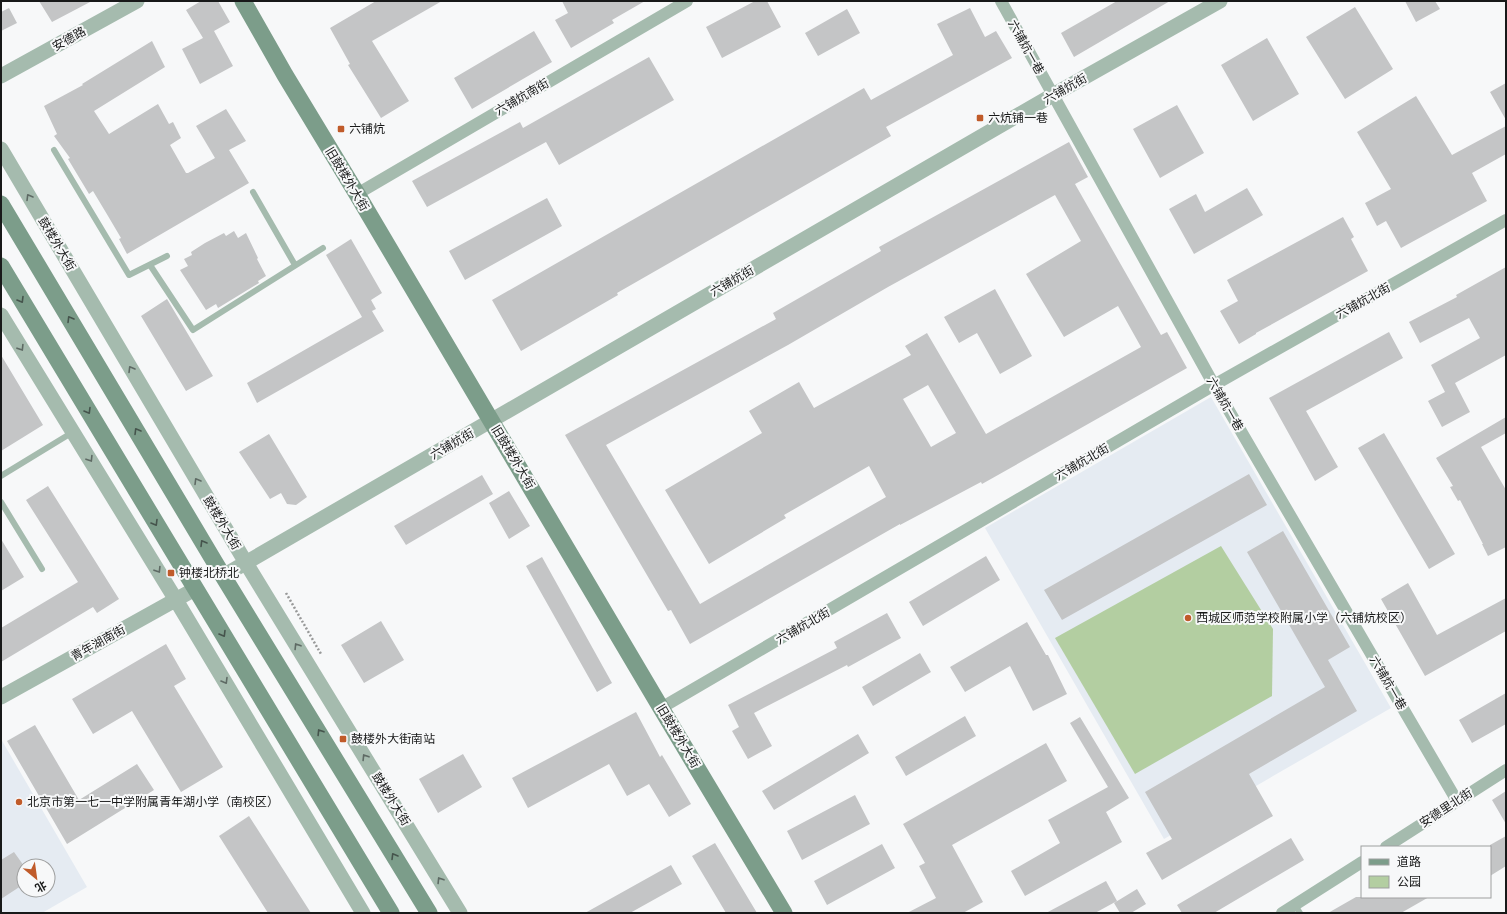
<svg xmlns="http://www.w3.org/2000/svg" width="1507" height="914" viewBox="0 0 1507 914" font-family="Raleway,'Noto Sans SC',sans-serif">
  <rect width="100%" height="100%" fill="#f7f8f9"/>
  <!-- built -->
  <path fill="#e5ebf2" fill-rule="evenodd" d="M1211,397L1391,708L1164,839L985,528Z
    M1,739L87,887L42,913H1ZM24,866H48V890H24Z"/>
  <!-- green -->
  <path fill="#b3cea1" d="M1221,546L1273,629L1272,696L1135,774L1055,638Z"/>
  <!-- building -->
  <path fill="#c4c5c6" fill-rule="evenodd" d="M39,1H92L52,22Z
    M201,1H218L230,22L214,31L233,66L200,84L182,49L203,38L186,10Z
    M376,1H442L372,41L409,101L381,118L348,65L350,64L330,28Z
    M562,1H645L612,20L614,23L571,48L555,20L568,13Z
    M755,1H767L781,27L722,58L706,27Z
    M1117,1H1170L1074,57L1061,33Z
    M1405,1H1435L1440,9L1416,22Z
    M1355,7L1393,69L1345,99L1306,37Z
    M9,8L17,23L1,31V12Z
    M970,8L985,37L996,31L1012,58L886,127L891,136L617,293L618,295L521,351L492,300L864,88L871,100L953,55L937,24Z
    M847,9L860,33L818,56L805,33Z
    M534,31L552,62L472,109L454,78Z
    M1267,38L1299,94L1253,121L1221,65Z
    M152,41L165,67L94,111L109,134L158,104L169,124L173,122L181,138L170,145L186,173H188L215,158L196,126L226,109L246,141L229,150L249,183L127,254L119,239L121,238L108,216L93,191L89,194L68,159L70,158L54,136L57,134L44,106L83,85L82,84Z
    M649,57L674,100L559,165L546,142L427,207L412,181L520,122L523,128Z
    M1506,83V120L1490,92Z
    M1416,96L1452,155L1506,126V154L1472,173L1487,201L1401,248L1386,221L1377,226L1365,203L1391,189L1357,132Z
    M1177,105L1204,153L1160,178L1133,129Z
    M1069,142L1088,177L1075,184L1161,335L1167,332L1187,368L982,484L981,482L900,525V524L690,644L671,610L668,611L565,435L776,319L773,313L881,251L879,247ZM1055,195L1081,241L1026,274L1064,337L1118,306L1141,347L986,434L927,333L905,346L911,355L814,408L799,382L749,411L762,433L665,490L709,564L786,518L784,515L869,466L886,497L700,604L606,445L788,345L888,287ZM928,385L956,433L931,447L903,399Z
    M1247,188L1263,215L1194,254L1169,209L1196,194L1205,212Z
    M547,198L562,226L465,280L449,251Z
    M1343,217L1354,237L1351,239L1368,271L1256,333V334L1239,344L1220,311L1238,301L1227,280Z
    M234,231L238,238L246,233L258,258L257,259L266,276L258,281L259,283L218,308L216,304L206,310L180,270L188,266L184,259L192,255L191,252L205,243L224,233L226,236Z
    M351,239L382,293L371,300L376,309L372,311L384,331L257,403L247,383L362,317L326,255Z
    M1506,267V355L1455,383L1470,412L1442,427L1428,401L1445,392L1431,365L1480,338L1469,318L1420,343L1409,322L1457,297L1456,295Z
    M995,289L1032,356L1000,374L977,333L959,343L944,317Z
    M167,299L213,376L186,391L141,316Z
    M1389,332L1403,358L1306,411L1338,467L1315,481L1269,398Z
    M1,355L43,425L1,451Z
    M1506,417V433L1481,447L1506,490V547L1488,556L1482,544H1483L1460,500L1458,501L1450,487L1453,486L1436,458Z
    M1384,433L1455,554L1429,569L1358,448Z
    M269,434L307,497L296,505L287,504L281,493L270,499L239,452Z
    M1249,474L1267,505L1062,620L1044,590Z
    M482,475L493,494L406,545L394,526Z
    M48,486L119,599L97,613L93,607L1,662V628L78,582L26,500Z
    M509,491L530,526L509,539L489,503Z
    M1283,531L1350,647L1328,660L1357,711L1249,774L1273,816L1162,880L1146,853L1172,839L1145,792L1325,687L1247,552Z
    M1,539L24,577L1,591Z
    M986,556L1000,580L923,626L909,602Z
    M542,557L612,683L597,692L526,566Z
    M1408,583L1437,635L1506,598V631L1425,676L1381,599Z
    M887,613L901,638L848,667L847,665L754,713L772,746L748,759L732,731L739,727L728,705L837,648L834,642Z
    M381,621L404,660L364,683L341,645Z
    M1027,622L1046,655H1048L1067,694L1033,711L1010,666L965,692L950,667Z
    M166,644L186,679L174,686L223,767L181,792L132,711L93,734L72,699Z
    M920,653L931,672L873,706L862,687Z
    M1506,693V724L1472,743L1459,720Z
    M636,712L660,757L662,755L691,804L669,817L649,784L627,796L609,764L528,808L512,778Z
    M965,716L976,736L906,776L895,757Z
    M1080,717L1129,798L1106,812L1122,842L1025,896L1011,871L1060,843L1048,820L1108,787L1070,723Z
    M35,725L79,800L137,764L154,790L67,844L7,741Z
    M858,734L869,753L774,810L762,791Z
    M1046,743L1067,781L952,845L983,902L963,913H907L936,898L919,866L925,863L903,824Z
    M463,754L482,787L438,813L419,779Z
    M1506,791V824L1492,800Z
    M855,795L870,824L802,860L787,831Z
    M249,816L311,913H268L219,836Z
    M1506,836V866L1490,876V845Z
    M1291,838L1304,860L1214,913H1182L1177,905Z
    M715,843L757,913H726L692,856Z
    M882,844L895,868L827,905L814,881Z
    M14,852L24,866V884L1,899V860Z
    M671,865L682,884L630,913H585Z
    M1106,881L1117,901L1095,913H1046Z
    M1137,889L1146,904L1131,913H1120L1114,903Z
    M1356,897H1429L1401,913H1328Z"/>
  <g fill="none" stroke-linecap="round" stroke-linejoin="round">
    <!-- path -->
    <path stroke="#989999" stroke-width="2.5" stroke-dasharray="2 2" stroke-linecap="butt" d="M286,593L321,654"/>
    <!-- service -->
    <path stroke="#a5bbae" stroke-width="6" d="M54,150L129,275L167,256
      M253,192L295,265
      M150,265L193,330L323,248
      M1,476L73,432
      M1,502L42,569
      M1295,905L1300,913"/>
    <!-- minor -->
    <path stroke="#a5bbae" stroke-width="12" d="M1001,1L1214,385L1457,801
      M357,194L687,1
      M661,708L1214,385L1506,220
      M1386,847L1506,770
      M1282,913L1362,862"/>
    <!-- tertiary -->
    <path stroke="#a5bbae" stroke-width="15" d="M1,76L137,1
      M1,149L246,563L460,913
      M1,315L176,600L363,913
      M223,576L1053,95L1220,1
      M1,697L195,589"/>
    <!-- secondary -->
    <path stroke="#7c9d8a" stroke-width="17" d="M243,1L285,75L357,194L661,708L784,913
      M1,204L223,576L429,913
      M1,266L391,913"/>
  </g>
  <!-- one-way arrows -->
  <defs><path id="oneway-chevron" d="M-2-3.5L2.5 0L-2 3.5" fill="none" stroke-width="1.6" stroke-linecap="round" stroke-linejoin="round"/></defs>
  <g stroke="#5e6a64">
    <use href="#oneway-chevron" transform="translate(29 197) rotate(-121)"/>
    <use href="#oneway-chevron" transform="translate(21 348) rotate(58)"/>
    <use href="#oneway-chevron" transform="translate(131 369) rotate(-121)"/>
    <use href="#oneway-chevron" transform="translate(90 459) rotate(58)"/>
    <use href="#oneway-chevron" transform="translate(197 481) rotate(-121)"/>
    <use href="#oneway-chevron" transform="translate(158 570) rotate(58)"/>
    <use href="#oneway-chevron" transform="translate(297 646) rotate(-122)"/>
    <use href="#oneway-chevron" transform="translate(225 681) rotate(59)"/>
    <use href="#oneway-chevron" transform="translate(365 757) rotate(-122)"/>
    <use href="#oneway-chevron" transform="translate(440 880) rotate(-122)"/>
  </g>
  <g stroke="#45544c">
    <use href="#oneway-chevron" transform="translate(21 300) rotate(59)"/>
    <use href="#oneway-chevron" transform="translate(70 319) rotate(-121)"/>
    <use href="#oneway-chevron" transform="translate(88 411) rotate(59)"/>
    <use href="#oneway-chevron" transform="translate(137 431) rotate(-121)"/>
    <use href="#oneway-chevron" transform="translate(155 523) rotate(59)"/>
    <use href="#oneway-chevron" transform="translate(203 543) rotate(-121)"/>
    <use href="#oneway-chevron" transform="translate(223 634) rotate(59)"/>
    <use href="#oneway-chevron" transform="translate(320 732) rotate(-122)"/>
    <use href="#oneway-chevron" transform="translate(394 856) rotate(-121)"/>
  </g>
  <!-- markers -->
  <g fill="#c05b2a" stroke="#f7f8f9" stroke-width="1.5">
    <rect x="976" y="114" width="8" height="8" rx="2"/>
    <rect x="337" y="125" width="8" height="8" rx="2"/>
    <rect x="167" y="569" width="8" height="8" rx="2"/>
    <circle cx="1188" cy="618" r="4"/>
    <rect x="339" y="735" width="8" height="8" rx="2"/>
    <circle cx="19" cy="802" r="4"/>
  </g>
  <g text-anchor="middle" stroke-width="4" stroke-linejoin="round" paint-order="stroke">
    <!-- street labels -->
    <g font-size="12" fill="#181919" stroke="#f7f8f9">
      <text transform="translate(69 39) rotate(-29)" y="4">安德路</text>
      <text transform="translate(1026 47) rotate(61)" y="4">六铺炕一巷</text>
      <text transform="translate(1065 89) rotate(-30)" y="4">六铺炕街</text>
      <text transform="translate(522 97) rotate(-30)" y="4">六铺炕南街</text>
      <text transform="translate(347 179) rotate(59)" y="4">旧鼓楼外大街</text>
      <text transform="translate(57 244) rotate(59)" y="4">鼓楼外大街</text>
      <text transform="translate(732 281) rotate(-30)" y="4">六铺炕街</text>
      <text transform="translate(1363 301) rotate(-29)" y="4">六铺炕北街</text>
      <text transform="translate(1225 404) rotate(60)" y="4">六铺炕一巷</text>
      <text transform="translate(452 444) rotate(-30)" y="4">六铺炕街</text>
      <text transform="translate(513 457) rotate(59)" y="4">旧鼓楼外大街</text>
      <text transform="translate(1082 462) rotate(-30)" y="4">六铺炕北街</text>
      <text transform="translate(222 523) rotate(59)" y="4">鼓楼外大街</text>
      <text transform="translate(803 626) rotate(-30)" y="4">六铺炕北街</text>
      <text transform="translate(98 643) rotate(-29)" y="4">青年湖南街</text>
      <text transform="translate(1388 683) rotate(60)" y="4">六铺炕一巷</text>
      <text transform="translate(678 736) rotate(59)" y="4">旧鼓楼外大街</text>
      <text transform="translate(391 799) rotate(58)" y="4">鼓楼外大街</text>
      <text transform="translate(1446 808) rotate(-33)" y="4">安德里北街</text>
    </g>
    <!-- poi labels -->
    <g font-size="12" fill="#181919" stroke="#f7f8f9" text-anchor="start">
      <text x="988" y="122">六炕铺一巷</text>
      <text x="349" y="133">六铺炕</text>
      <text x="179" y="577">钟楼北桥北</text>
      <text x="1196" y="622">西城区师范学校附属小学（六铺炕校区）</text>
      <text x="351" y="743">鼓楼外大街南站</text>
      <text x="27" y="806">北京市第一七一中学附属青年湖小学（南校区）</text>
    </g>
  </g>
  <!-- border -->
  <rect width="1507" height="914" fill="none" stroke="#181919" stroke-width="4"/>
  <!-- legend -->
  <rect x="1361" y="846" width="130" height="52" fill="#f7f8f9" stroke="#9e9f9f"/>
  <rect x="1369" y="859" width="20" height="6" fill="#7c9d8a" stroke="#9e9f9f"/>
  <text x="1397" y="866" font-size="12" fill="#181919">道路</text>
  <rect x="1369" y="876" width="20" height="12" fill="#b3cea1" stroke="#9e9f9f"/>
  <text x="1397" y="886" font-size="12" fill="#181919">公园</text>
  <!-- north arrow -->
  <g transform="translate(36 878) rotate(151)"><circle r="19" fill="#f7f8f9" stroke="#9e9f9f"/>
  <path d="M0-3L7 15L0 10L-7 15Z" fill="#c05b2a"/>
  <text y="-6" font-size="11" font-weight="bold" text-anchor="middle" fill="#181919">北</text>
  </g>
</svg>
